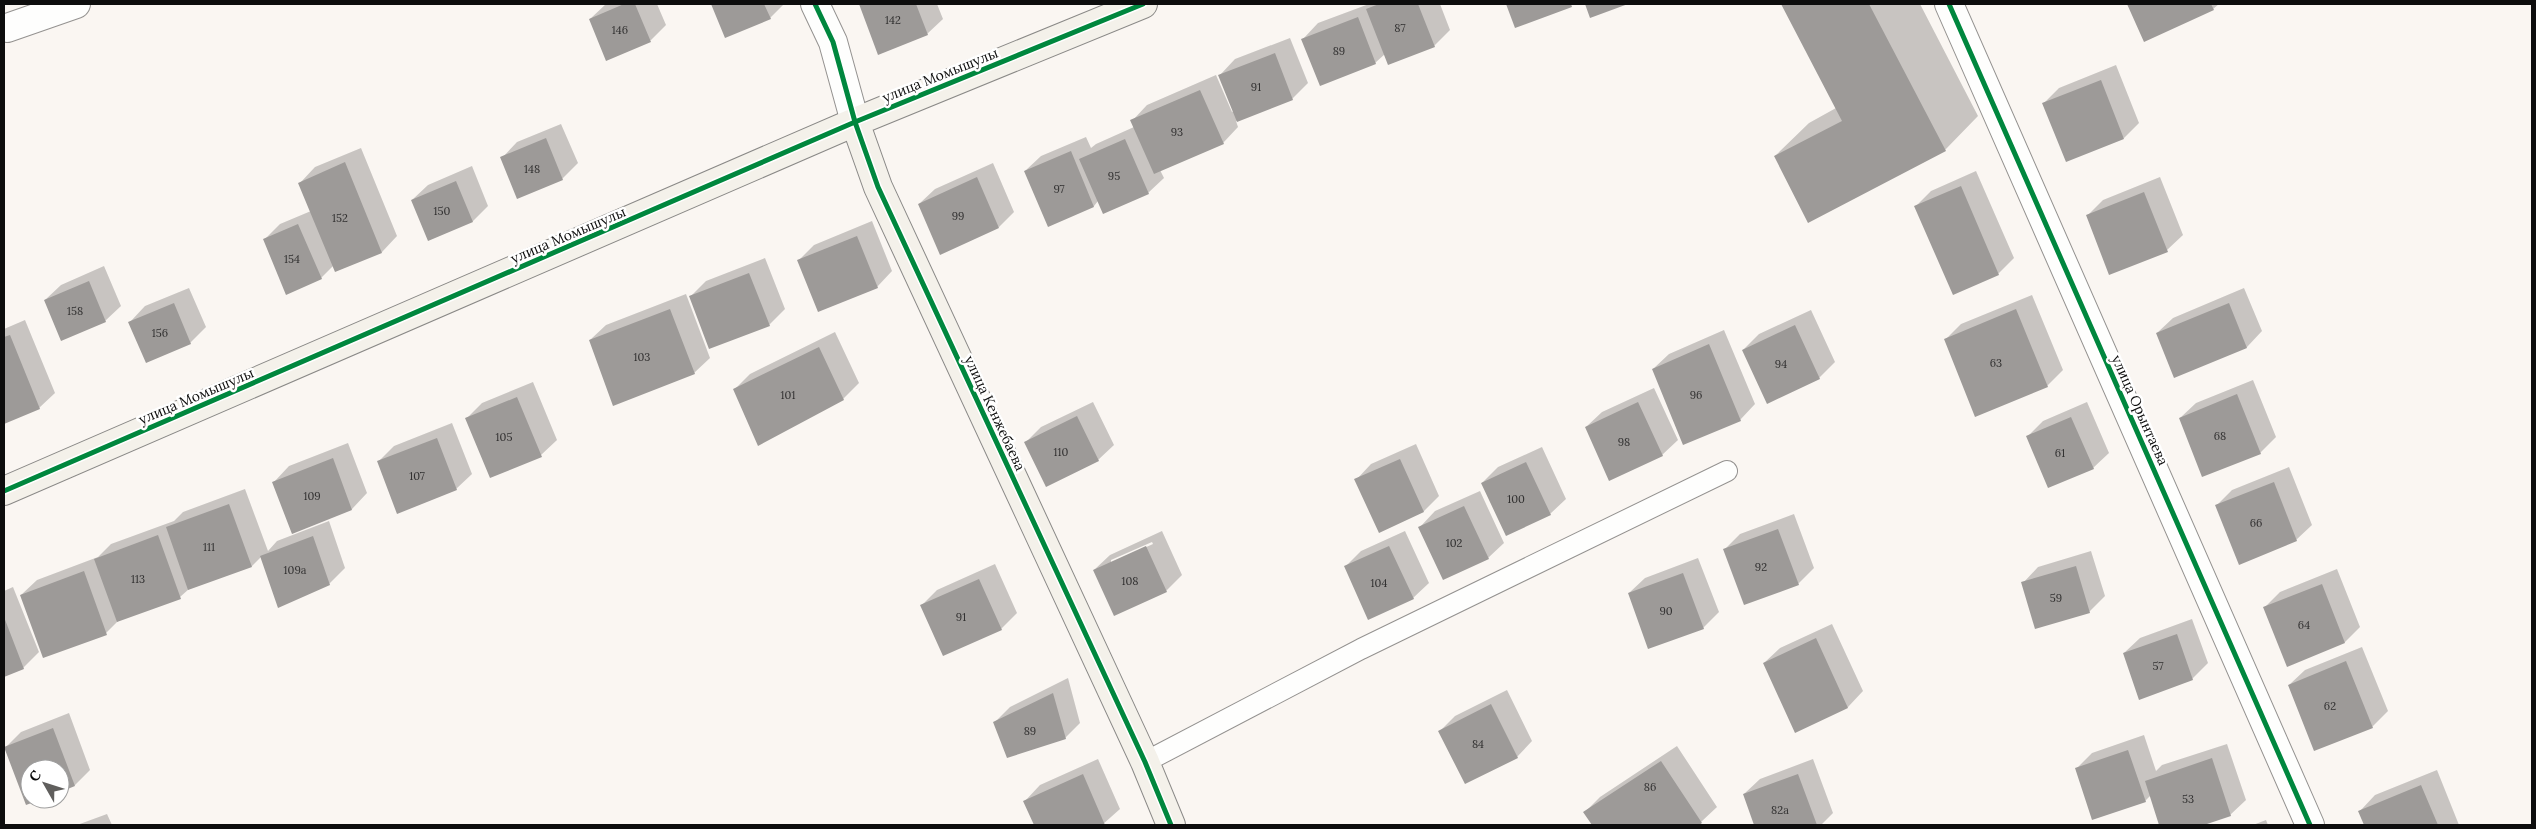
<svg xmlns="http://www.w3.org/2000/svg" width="2536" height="829" viewBox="0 0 2536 829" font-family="Lora,serif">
  <rect width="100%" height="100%" fill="#faf6f2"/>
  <!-- shadow -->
  <path fill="#0003" fill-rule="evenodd" d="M606,4H657L666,25L651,40L607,59L590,19Z
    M713,4H784L770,18L726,36Z
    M860,4H937L943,19L927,34L879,53Z
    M1369,4H1440L1450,30L1434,46L1389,64L1385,54L1375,63L1303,39L1318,23Z
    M1508,4H1574L1516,27Z
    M1782,4H1920L1978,116L1945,150L1775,156L1809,123L1836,108Z
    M2128,4H2219L2213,9L2144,40Z
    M1290,38L1308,83L1292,99L1236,121L1238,127L1223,143L1160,170L1164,178L1148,193L1098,201L1094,206L1049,225L1025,171L1041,156L1086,137L1091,148L1096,144L1134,127L1132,121L1147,105L1216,75L1232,112L1234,111L1220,75L1235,59Z
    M2116,65L2139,123L2124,138L2044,103L2059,88Z
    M561,124L578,163L562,179L502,158L517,142Z
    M361,148L397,236L382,252L336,271L334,265L321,278L264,240L280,224L311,211L300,183L315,167Z
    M993,163L1014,212L999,227L919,204L935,189Z
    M472,166L488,206L473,221L429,240L412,200L428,185Z
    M1976,171L2014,258L1998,274L1916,206L1931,191Z
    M2160,177L2183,235L2167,250L2087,216L2103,200Z
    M872,221L892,271L877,287L798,261L814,245Z
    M765,258L785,309L769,325L690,297L706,281Z
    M104,266L121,306L105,321L45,300L61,285Z
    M189,288L206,327L190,343L130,322L145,306Z
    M2244,288L2262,331L2247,347L2175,376L2157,333L2173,318Z
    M686,294L710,358L694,373L590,340L606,325Z
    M2032,295L2063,370L2047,386L1945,340L1961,324Z
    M1811,310L1835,362L1819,378L1743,350L1759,334Z
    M25,320L55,393L39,408L4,423V329Z
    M1724,330L1755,404L1740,420L1653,369L1669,354Z
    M835,332L859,383L843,399L734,390L750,374Z
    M2253,380L2276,437L2260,453L2180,418L2196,403Z
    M533,382L557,440L541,455L467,418L482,403Z
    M1654,388L1678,440L1662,455L1586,427L1602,412Z
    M1093,402L1114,445L1098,460L1026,442L1041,427Z
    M2087,402L2109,453L2093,468L2027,437L2043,421Z
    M452,423L472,474L456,489L378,462L394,446Z
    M348,443L367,493L352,509L293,532L274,482L289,466Z
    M1416,444L1439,496L1424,511L1379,531L1356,480L1371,464Z
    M1542,447L1566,499L1550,514L1482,483L1498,467Z
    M2289,467L2312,525L2296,540L2217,505L2232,490Z
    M245,489L268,551L277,541L329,521L345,568L329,584L262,556L252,566L189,589L180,597L120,619L106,633L21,595L37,580L98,557L111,544L174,521L183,512Z
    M1480,491L1504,543L1488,558L1420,527L1435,511Z
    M1794,514L1814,568L1798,584L1725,549L1740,534Z
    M1162,531L1182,575L1166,591L1114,614L1094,570L1110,555ZM1152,542L1153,544L1111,563V560Z
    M1405,531L1429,583L1413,598L1345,567L1361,551Z
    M2091,551L2105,596L2089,612L2023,583L2038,567Z
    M1698,558L1719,612L1703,628L1629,593L1645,578Z
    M995,564L1017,613L1001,629L922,605L937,590Z
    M2337,569L2360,627L2345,642L2288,665L2265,607L2280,592Z
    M13,587L39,652L23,668L4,675V591Z
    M2192,619L2208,663L2192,679L2124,653L2140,638Z
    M1832,624L1863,691L1848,707L1796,731L1764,663L1780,648Z
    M2362,647L2388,711L2372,727L2289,685L2305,670Z
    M1068,678L1080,723L1065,738L995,722L1010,707Z
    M1507,690L1532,741L1517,757L1440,731L1455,716Z
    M69,713L90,770L75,785L60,791V769H30V799H39L27,804L5,748L21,732Z
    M2144,735L2156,771L2162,765L2227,744L2246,800L2230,815L2200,825H2160L2151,795L2145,801L2076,769L2092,753Z
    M1677,746L1717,807L1701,822L1696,825H1593L1585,812L1600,797Z
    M1098,759L1120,809L1102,825H1035L1025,801L1040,785Z
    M1813,759L1833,813L1821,825H1755L1744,794L1760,779Z
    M2437,770L2459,825H2366L2360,811L2375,795Z
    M107,814L112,825H77Z
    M2266,820L2268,825H2253Z"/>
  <!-- building -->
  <path fill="#9d9a98" d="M624,4H635L651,42L606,61L589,19Z
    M711,4H764L771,19L725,38Z
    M859,4H916L928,35L878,55Z
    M1379,4H1418L1435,47L1388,65L1366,9Z
    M1506,4H1571L1572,7L1515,28Z
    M1585,4H1628L1590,18Z
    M1781,4H1869L1946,151L1808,223L1774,156L1842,121Z
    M2127,4H2211L2214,10L2144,42Z
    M1358,17L1376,64L1320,86L1301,39Z
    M1275,53L1293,100L1237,122L1218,75Z
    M2101,80L2124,139L2066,162L2042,103Z
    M1200,90L1224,144L1154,174L1130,120Z
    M546,138L563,180L517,199L500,157Z
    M1125,139L1149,194L1103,214L1079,159Z
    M1071,151L1094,207L1048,227L1024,171Z
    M345,162L382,253L335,272L298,183Z
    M977,177L999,228L940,255L918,204Z
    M456,181L473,222L428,241L411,200Z
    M1961,186L1999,275L1953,295L1914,206Z
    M2144,192L2168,252L2109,275L2086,215Z
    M298,224L322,279L286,295L263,239Z
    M857,236L878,288L818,312L797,260Z
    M749,273L770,326L709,349L689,296Z
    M89,281L106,322L61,341L44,300Z
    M174,303L191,344L146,363L128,322Z
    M2229,303L2247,348L2174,378L2156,333Z
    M670,309L695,374L613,406L589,340Z
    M2016,309L2048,387L1975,417L1944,339Z
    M1795,325L1820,379L1767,404L1742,350Z
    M10,335L40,409L4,424V337Z
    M1709,344L1741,421L1683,445L1652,369Z
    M819,347L844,400L758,446L733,389Z
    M2237,394L2261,454L2202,477L2179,418Z
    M517,397L542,457L490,478L465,418Z
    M1638,402L1663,456L1609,481L1585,427Z
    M1077,416L1099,461L1046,487L1024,442Z
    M2071,417L2094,469L2048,488L2026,436Z
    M437,438L457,490L397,514L377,461Z
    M333,458L352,510L292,534L272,482Z
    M1400,459L1424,512L1379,533L1354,479Z
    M1526,462L1551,515L1506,536L1481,483Z
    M2274,482L2297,541L2239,565L2215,505Z
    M229,504L252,567L188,590L166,527Z
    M1464,506L1489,559L1443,580L1418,527Z
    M1778,529L1799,585L1744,605L1723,549Z
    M158,535L181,599L117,622L94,559Z
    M313,536L330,585L278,608L260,556Z
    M1146,546L1167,592L1114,616L1093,570Z
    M1389,546L1414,599L1368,620L1344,566Z
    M2076,566L2090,613L2035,629L2021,582Z
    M84,571L107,635L43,658L20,595Z
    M1683,573L1704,629L1648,649L1628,593Z
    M979,579L1002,630L943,656L920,605Z
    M2322,584L2345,643L2287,667L2263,607Z
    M4,617L24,669L4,677Z
    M2177,634L2193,680L2139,700L2123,653Z
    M1816,638L1848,708L1795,733L1763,663Z
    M2346,661L2373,728L2314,751L2288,685Z
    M1053,693L1066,739L1007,758L993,722Z
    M1491,704L1518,758L1465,784L1438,731Z
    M53,728L75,786L60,792V769H30V799H42L26,805L4,747Z
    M2128,750L2146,802L2092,820L2075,768Z
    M2212,758L2231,816L2204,825H2159L2145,781Z
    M1661,761L1702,823L1699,825H1592L1583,812Z
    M1083,774L1105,825H1034L1023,801Z
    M1798,774L1817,825H1754L1743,794Z
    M2421,785L2438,825H2364L2358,811Z"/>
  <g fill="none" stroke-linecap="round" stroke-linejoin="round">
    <!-- lane casing -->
    <g stroke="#949290" stroke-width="22">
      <path id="lane" d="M1145,762L1361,649L1727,471"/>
    </g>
    <!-- street casing -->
    <g stroke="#949290" stroke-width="30">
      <path id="street" d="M815,4L833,42L855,122
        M1949,4L2310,825
        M7,28L76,4"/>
    </g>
    <!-- secondary casing -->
    <g stroke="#8a8987" stroke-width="30">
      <path id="secondary" d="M855,122L878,187L1145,762L1171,825
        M4,491L855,122L1143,4"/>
    </g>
    <!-- lane -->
    <use href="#lane" stroke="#fefefd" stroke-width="20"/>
    <!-- street -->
    <use href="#street" stroke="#fefefd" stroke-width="28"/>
    <!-- secondary -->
    <use href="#secondary" stroke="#f4f1ea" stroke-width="28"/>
    <!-- cycleway casing -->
    <g stroke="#fff" stroke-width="8">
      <path id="cycleway" d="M815,4L833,42L855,122L878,187L1145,762L1171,825
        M1949,4L2310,825
        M4,491L855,122L1143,4"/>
    </g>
    <!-- cycleway -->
    <use href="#cycleway" stroke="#00873e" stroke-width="5"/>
  </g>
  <g text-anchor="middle" stroke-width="5" stroke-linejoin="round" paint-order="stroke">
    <!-- number labels -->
    <g font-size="11" fill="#313030">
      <text x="893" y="24">142</text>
      <text x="1400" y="32">87</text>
      <text x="620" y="34">146</text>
      <text x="1339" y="55">89</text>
      <text x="1256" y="91">91</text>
      <text x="1177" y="136">93</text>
      <text x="532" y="173">148</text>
      <text x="1114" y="180">95</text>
      <text x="1059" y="193">97</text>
      <text x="442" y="215">150</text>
      <text x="958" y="220">99</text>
      <text x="340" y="222">152</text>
      <text x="292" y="263">154</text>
      <text x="75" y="315">158</text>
      <text x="160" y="337">156</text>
      <text x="642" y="361">103</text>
      <text x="1996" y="367">63</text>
      <text x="1781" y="368">94</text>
      <text x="788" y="399">101</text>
      <text x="1696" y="399">96</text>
      <text x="2220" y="440">68</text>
      <text x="504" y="441">105</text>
      <text x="1624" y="446">98</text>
      <text x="1061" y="456">110</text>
      <text x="2060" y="457">61</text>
      <text x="417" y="480">107</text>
      <text x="312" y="500">109</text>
      <text x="1516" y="503">100</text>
      <text x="2256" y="527">66</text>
      <text x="1454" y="547">102</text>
      <text x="209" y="551">111</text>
      <text x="1761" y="571">92</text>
      <text x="295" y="574">109а</text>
      <text x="138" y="583">113</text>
      <text x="1130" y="585">108</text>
      <text x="1379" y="587">104</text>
      <text x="2056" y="602">59</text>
      <text x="1666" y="615">90</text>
      <text x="961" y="621">91</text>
      <text x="2304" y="629">64</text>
      <text x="2158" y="670">57</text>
      <text x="2330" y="710">62</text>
      <text x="1030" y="735">89</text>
      <text x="1478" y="748">84</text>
      <text x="1650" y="791">86</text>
      <text x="2188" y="803">53</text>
      <text x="1780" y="814">82а</text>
    </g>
    <!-- street labels -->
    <g font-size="14" fill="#0d0d0d" stroke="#fff">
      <text transform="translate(940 75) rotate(-22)" y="5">улица Момышулы</text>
      <text transform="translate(568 235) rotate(-23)" y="5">улица Момышулы</text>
      <text transform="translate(196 396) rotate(-23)" y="5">улица Момышулы</text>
      <text transform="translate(2140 410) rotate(66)" y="5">улица Орынтаева</text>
      <text transform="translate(995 413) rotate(65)" y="5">улица Кенжебаева</text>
    </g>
  </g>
  <!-- border -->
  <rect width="2536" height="829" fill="none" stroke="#0d0d0d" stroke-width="10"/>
  <!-- north arrow -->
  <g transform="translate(45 784) rotate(309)"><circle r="24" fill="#ffffff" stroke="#9e9e9e"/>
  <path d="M0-4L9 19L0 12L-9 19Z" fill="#605f5d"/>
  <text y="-8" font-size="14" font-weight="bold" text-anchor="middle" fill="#0d0d0d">С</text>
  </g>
</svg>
